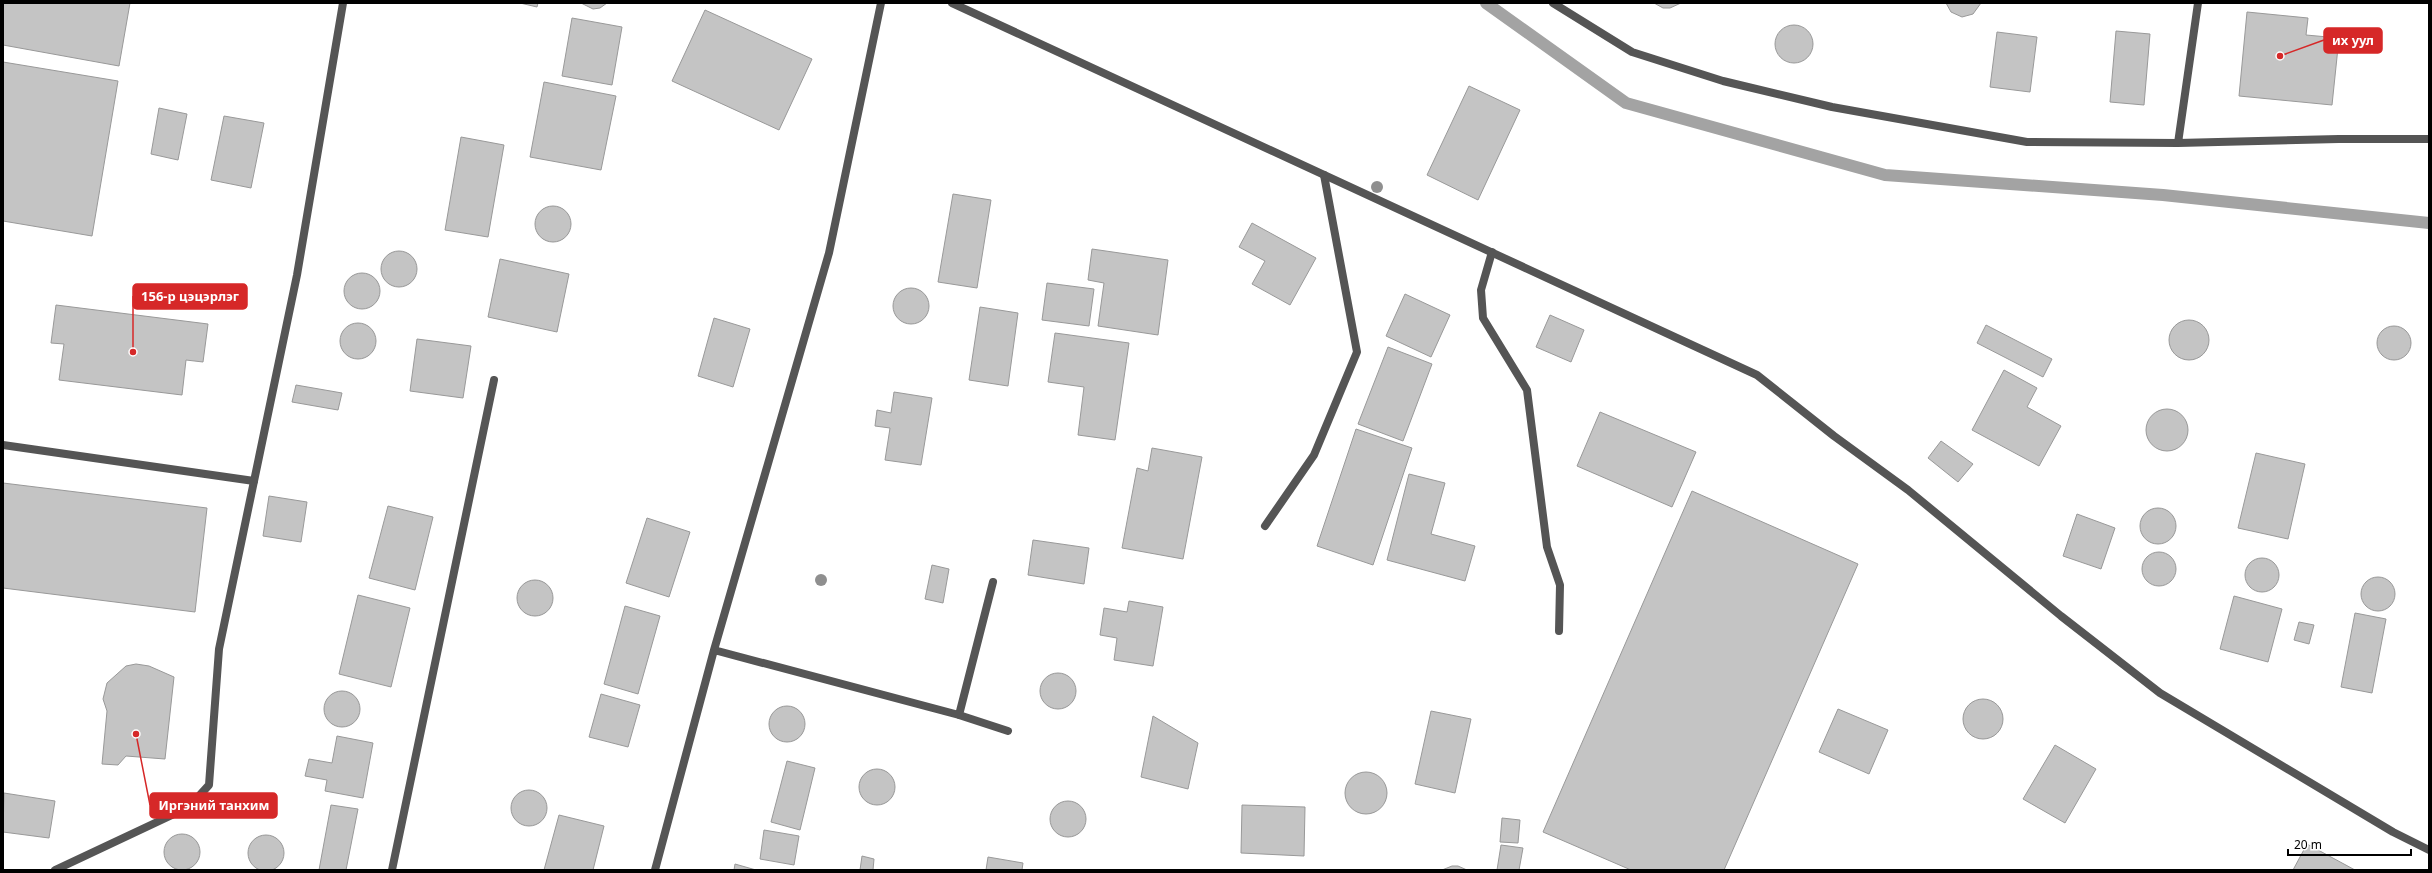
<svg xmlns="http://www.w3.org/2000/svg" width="2432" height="873" viewBox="0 0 2432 873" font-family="'Noto Sans',sans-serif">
  <rect width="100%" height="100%" fill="#fff"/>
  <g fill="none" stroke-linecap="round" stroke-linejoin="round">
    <!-- stream -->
    <path stroke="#a3a3a3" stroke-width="12" d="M1486,3L1626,103L1885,175L2163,195L2429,223"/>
  </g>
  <!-- building -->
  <path fill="#c4c4c4" stroke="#999" d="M3,3H130L119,66L3,45Z
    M520,3H538L537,7Z
    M607,3L600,8L593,9L581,3Z
    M1654,3H1681L1670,8H1663Z
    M1946,3H1981L1973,14L1962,17L1951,12Z
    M705,10L812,59L779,130L672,81Z
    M2247,12L2308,18L2306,35L2339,38L2332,105L2239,96Z
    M572,18L622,27L612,85L562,76Z
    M1775 44a19 19 0 1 1 38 0a19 19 0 1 1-38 0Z
    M2116,31L2150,34L2144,105L2110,102Z
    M1997,32L2037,37L2030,92L1990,87Z
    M3,62L118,81L92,236L3,221Z
    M544,82L616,96L601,170L530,157Z
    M1469,86L1520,110L1478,200L1427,175Z
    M159,108L187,114L178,160L151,154Z
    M224,116L264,123L251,188L211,180Z
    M461,137L504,145L488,237L445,230Z
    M953,194L991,200L977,288L938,282Z
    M535 224a18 18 0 1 1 36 0a18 18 0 1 1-36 0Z
    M1252,223L1316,258L1290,305L1252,284L1265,261L1239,247Z
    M1092,249L1168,260L1158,335L1098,326L1104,283L1088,280Z
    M381 269a18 18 0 1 1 36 0a18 18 0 1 1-36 0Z
    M500,259L569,274L557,332L488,317Z
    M344 291a18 18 0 1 1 36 0a18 18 0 1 1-36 0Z
    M1047,283L1094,289L1089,326L1042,320Z
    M893 306a18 18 0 1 1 36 0a18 18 0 1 1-36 0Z
    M1405,294L1450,315L1431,357L1386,336Z
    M56,305L208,324L203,362L186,360L182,395L59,380L64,344L51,343Z
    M980,307L1018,313L1008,386L969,380Z
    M1550,315L1584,330L1571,362L1536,347Z
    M714,318L750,329L733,387L698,376Z
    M2169 340a20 20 0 1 1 40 0a20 20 0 1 1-40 0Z
    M340 341a18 18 0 1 1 36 0a18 18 0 1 1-36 0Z
    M1986,325L2052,359L2043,377L1977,343Z
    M2377 343a17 17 0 1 1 34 0a17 17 0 1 1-34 0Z
    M1055,333L1129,343L1115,440L1078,435L1084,387L1048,382Z
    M417,339L471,346L463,398L410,391Z
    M1388,347L1432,364L1403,441L1358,424Z
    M2004,370L2037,388L2027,407L2061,426L2039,466L1972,430Z
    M296,385L342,393L338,410L292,402Z
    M894,392L932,398L921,465L885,460L890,428L875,426L877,410L891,413Z
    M2146 430a21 21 0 1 1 42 0a21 21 0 1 1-42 0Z
    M1600,412L1696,452L1672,507L1577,466Z
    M1356,429L1412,448L1373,565L1317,546Z
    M1941,441L1973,464L1958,482L1928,458Z
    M1152,448L1202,457L1183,559L1122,548L1137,468L1148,471Z
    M2256,453L2305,464L2288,539L2238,528Z
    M1409,474L1445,483L1431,534L1475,546L1465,581L1387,560Z
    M3,483L207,508L195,612L3,588Z
    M1692,491L1858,564L1724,870H1631L1543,832Z
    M269,496L307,502L301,542L263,536Z
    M388,506L433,517L415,590L369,578Z
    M2140 526a18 18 0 1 1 36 0a18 18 0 1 1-36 0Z
    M2077,514L2115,528L2101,569L2063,556Z
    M647,518L690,532L669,597L626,583Z
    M1033,540L1089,548L1084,584L1028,575Z
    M2142 569a17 17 0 1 1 34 0a17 17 0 1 1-34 0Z
    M2245 575a17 17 0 1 1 34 0a17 17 0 1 1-34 0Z
    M932,565L949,569L943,603L925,599Z
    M2361 594a17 17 0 1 1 34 0a17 17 0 1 1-34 0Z
    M517 598a18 18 0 1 1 36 0a18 18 0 1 1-36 0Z
    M358,595L410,608L391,687L339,674Z
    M2234,596L2282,609L2268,662L2220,649Z
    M1129,601L1163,607L1153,666L1114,660L1117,638L1100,635L1104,608L1127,612Z
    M625,606L660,616L638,694L604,684Z
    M2355,613L2386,619L2372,693L2341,687Z
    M2299,622L2314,625L2309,644L2294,640Z
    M136,664L149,666L174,677L165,759L126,756L118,765L102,764L107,711L103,699L107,683L126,666Z
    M1040 691a18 18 0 1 1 36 0a18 18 0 1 1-36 0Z
    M324 709a18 18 0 1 1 36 0a18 18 0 1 1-36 0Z
    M601,694L640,705L628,747L589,737Z
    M1963 719a20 20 0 1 1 40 0a20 20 0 1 1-40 0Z
    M769 724a18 18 0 1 1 36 0a18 18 0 1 1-36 0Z
    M1838,709L1888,730L1869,774L1819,752Z
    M1431,711L1471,719L1455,793L1415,784Z
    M1153,716L1198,743L1188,789L1141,777Z
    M337,736L373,743L363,798L325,791L327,780L305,776L309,759L332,763Z
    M2055,745L2096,769L2065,823L2023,799Z
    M787,761L815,768L800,830L771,822Z
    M859 787a18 18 0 1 1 36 0a18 18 0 1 1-36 0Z
    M1345 793a21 21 0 1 1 42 0a21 21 0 1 1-42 0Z
    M511 808a18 18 0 1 1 36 0a18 18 0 1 1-36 0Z
    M4,793L55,801L49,838L3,832Z
    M1050 819a18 18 0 1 1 36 0a18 18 0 1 1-36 0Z
    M331,805L358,809L346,870H319Z
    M1242,805L1305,807L1304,856L1241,853Z
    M559,815L604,826L593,870H544Z
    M1502,818L1520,820L1518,843L1500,842Z
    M764,830L799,836L794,865L760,859Z
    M164 852a18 18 0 1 1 36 0a18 18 0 1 1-36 0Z
    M248 853a18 18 0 1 1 36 0a18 18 0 1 1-36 0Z
    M2307,844L2355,870H2293Z
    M1501,845L1523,848L1519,870H1497Z
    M862,856L874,859L873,870H860Z
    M988,857L1023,863L1022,870H986Z
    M735,864L756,870H734Z
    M1452,866H1458L1467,870H1442Z"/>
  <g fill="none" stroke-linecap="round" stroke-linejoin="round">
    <!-- service -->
    <path stroke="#555" stroke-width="8" d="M1492,252L1481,290L1483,318L1527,390L1547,547L1560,585L1559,631
      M1265,526L1314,455L1357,352L1324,175"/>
    <!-- minor -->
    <path stroke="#555" stroke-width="8" d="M1553,3L1632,52L1723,81L1832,107L2027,142L2178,143L2339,139H2429
      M2178,143L2198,3
      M3,445L254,481
      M714,650L959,715L1008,731
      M959,715L993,582
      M392,870L494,380
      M655,870L714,650L829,253L881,3"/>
    <!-- tertiary -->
    <path stroke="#555" stroke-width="8" d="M952,3L1757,375L1834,436L1908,490L2061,616L2160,693L2393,832L2429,850
      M55,870L189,807L209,785L219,649L297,275L343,3"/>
  </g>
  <!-- trees -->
  <g fill="#8f8f8f">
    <circle cx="1377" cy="187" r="6"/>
    <circle cx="821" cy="580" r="6"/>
  </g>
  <!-- callouts -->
  <path fill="none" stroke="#d62828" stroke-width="1.5" d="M2280 56L2324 40M133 352L133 296M136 734L150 805"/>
  <g fill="#d62828" stroke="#fff" stroke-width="1.5">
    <circle cx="2280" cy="56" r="4"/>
    <circle cx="133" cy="352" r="4"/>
    <circle cx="136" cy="734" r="4"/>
  </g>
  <g fill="#d62828" stroke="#d62828" stroke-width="1.5">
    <rect x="2324" y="28" width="58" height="25" rx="4"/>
    <rect x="133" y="284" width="114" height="25" rx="4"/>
    <rect x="150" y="793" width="127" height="25" rx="4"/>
  </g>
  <g font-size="13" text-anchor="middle" font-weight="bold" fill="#fff">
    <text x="2353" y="45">их уул</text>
    <text x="190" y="301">156-р цэцэрлэг</text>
    <text x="214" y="810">Иргэний танхим</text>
  </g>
  <!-- border -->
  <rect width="2432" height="873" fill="none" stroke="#000000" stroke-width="8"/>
  <!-- scale -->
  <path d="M2288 849v6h123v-6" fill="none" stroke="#000000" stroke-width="2"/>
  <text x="2294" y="849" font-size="12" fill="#000000" stroke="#ffffff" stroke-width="3" paint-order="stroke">20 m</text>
</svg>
